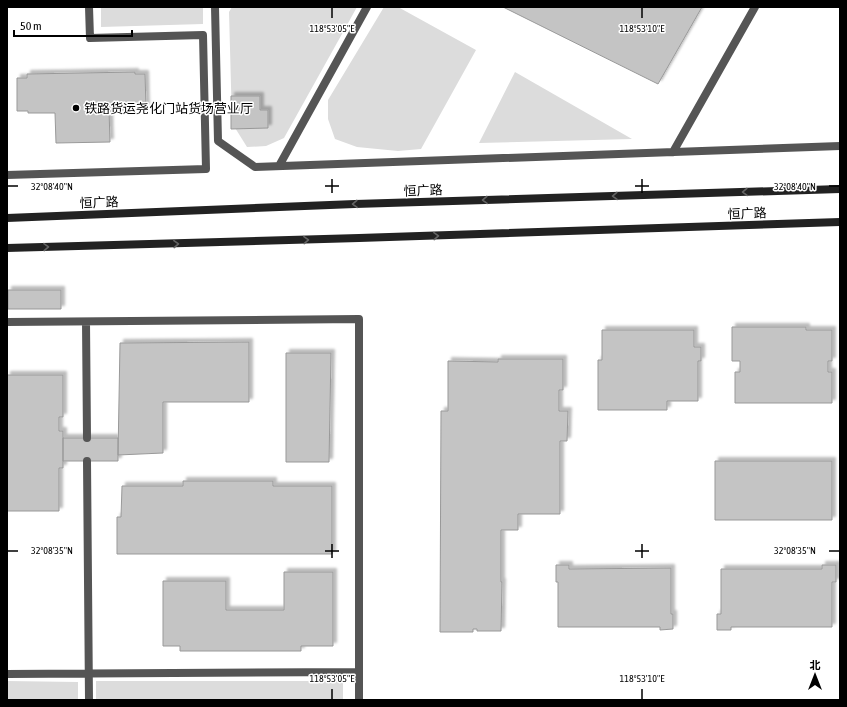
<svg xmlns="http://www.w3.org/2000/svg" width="847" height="707" viewBox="0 0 847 707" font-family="'Asap Condensed','Noto Sans SC',sans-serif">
  <defs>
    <filter id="shadow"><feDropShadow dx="3.5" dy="-3.5" stdDeviation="1" flood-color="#0004"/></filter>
  </defs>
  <rect width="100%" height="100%" fill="#fff"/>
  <!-- green -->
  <path fill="#dcdcdc" d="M101,7H203V24L101,27Z
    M232,7H357L284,138L266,146L247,147L232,123L229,12Z
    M384,7H398L476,50L421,149L398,151L357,147L335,139L328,119V100Z
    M515,72L632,139L479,143Z
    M7,681L78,682V700H7Z
    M96,681H343V700H96Z"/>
  <!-- building -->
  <path fill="#c4c4c4" stroke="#999" filter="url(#shadow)" d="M503,7H702L658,84Z
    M135,72V74H145L146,107H135V110H109L110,142L56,143L55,113H28V111H17V78H27V74Z
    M231,96H260V110H268V128L231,129Z
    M8,290H61V309H8Z
    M732,327H806V330H832V361H828V372H832V403H735V372H740V361H732Z
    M602,330H694V347H701V361H698V401H667V410H598V360H602Z
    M249,342V402H163V453L118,455L120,343Z
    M286,353H331L329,462H286Z
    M498,359H563V390H559V411H568L567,441H560V514H518V530H501V582H502L501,631H477V629H473V632H440L441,411H448V361L498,362Z
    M7,375H63V417H59V431H63V468H59V511H7Z
    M63,438H118V461H63Z
    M715,461H832V520H715Z
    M183,481H273V486H332V554H117V517H121L122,486H183Z
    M556,565H569V569L671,568V614H673V629L660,630V627H558V582H556Z
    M822,565H836V582H832V627H731V630H717V614H721V569H822Z
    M284,572H333V646H301V651H180V646H163V581H226V610H284Z"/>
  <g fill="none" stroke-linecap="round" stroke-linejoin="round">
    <!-- lane -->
    <path stroke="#555" stroke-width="8" d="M215,7L218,141L255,167L840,146
      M673,152L755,7
      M279,166L367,7
      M7,175L206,169L203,35L90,38L89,7
      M7,322L359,319V700
      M86,322L87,438
      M87,461L89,700
      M7,674L359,672"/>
    <!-- secondary -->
    <path stroke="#222" stroke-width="8" d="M7,218L355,204L840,189
      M7,248L359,238L840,222"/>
  </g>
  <!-- one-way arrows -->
  <defs><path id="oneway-chevron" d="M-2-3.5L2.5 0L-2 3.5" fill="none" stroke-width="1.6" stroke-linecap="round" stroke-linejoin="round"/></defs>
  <g stroke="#646464">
    <use href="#oneway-chevron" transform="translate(745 192) rotate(178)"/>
    <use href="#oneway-chevron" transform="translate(615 196) rotate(178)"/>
    <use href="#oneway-chevron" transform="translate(485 200) rotate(178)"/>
    <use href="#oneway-chevron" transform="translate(355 204) rotate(178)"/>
    <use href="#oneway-chevron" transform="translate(436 236) rotate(-2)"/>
    <use href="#oneway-chevron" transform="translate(306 240) rotate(-2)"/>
    <use href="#oneway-chevron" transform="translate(176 244) rotate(-2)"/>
    <use href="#oneway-chevron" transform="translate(46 247) rotate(-2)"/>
  </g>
  <!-- ticks -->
  <path fill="none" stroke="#000" stroke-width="1.5" d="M332,8V18M642,8V18M332,179V193M642,179V193M8,186H18M325,186H339M635,186H649M829,186H839M332,544V558M642,544V558M8,551H18M325,551H339M635,551H649M829,551H839M332,689V699M642,689V699"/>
  <!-- markers -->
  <circle fill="#000" stroke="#fff" stroke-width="1.5" cx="76" cy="108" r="4"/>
  <g text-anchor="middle" stroke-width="3" stroke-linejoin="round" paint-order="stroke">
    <!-- poi labels -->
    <g font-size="13" fill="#000" stroke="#fff" text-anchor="start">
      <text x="84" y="113">铁路货运尧化门站货场营业厅</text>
    </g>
    <!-- street labels -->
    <g font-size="13" fill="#000" stroke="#fff">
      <text transform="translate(423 190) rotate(-2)" y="5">恒广路</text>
      <text transform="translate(99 202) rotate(-2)" y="5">恒广路</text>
      <text transform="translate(747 213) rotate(-2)" y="5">恒广路</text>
    </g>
  </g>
  <g font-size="10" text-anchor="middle" fill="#000" stroke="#fff" stroke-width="3" stroke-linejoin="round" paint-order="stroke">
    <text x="332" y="32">118°53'05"E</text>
    <text x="642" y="32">118°53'10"E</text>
    <text x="52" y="190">32°08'40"N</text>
    <text x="795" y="190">32°08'40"N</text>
    <text x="52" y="554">32°08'35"N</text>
    <text x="795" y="554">32°08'35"N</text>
    <text x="332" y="682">118°53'05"E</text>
    <text x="642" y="682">118°53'10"E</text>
  </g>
  <!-- border -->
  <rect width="847" height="707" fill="none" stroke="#000000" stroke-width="16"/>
  <!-- north arrow -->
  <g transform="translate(815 675)" stroke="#ffffff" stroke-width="3" paint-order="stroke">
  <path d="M0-3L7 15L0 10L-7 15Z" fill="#000000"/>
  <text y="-6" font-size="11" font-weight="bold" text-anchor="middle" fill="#000000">北</text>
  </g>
  <!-- scale -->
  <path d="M14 30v6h118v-6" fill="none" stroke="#000000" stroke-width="2"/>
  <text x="20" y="30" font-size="12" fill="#000000" stroke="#ffffff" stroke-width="3" paint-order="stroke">50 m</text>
</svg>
